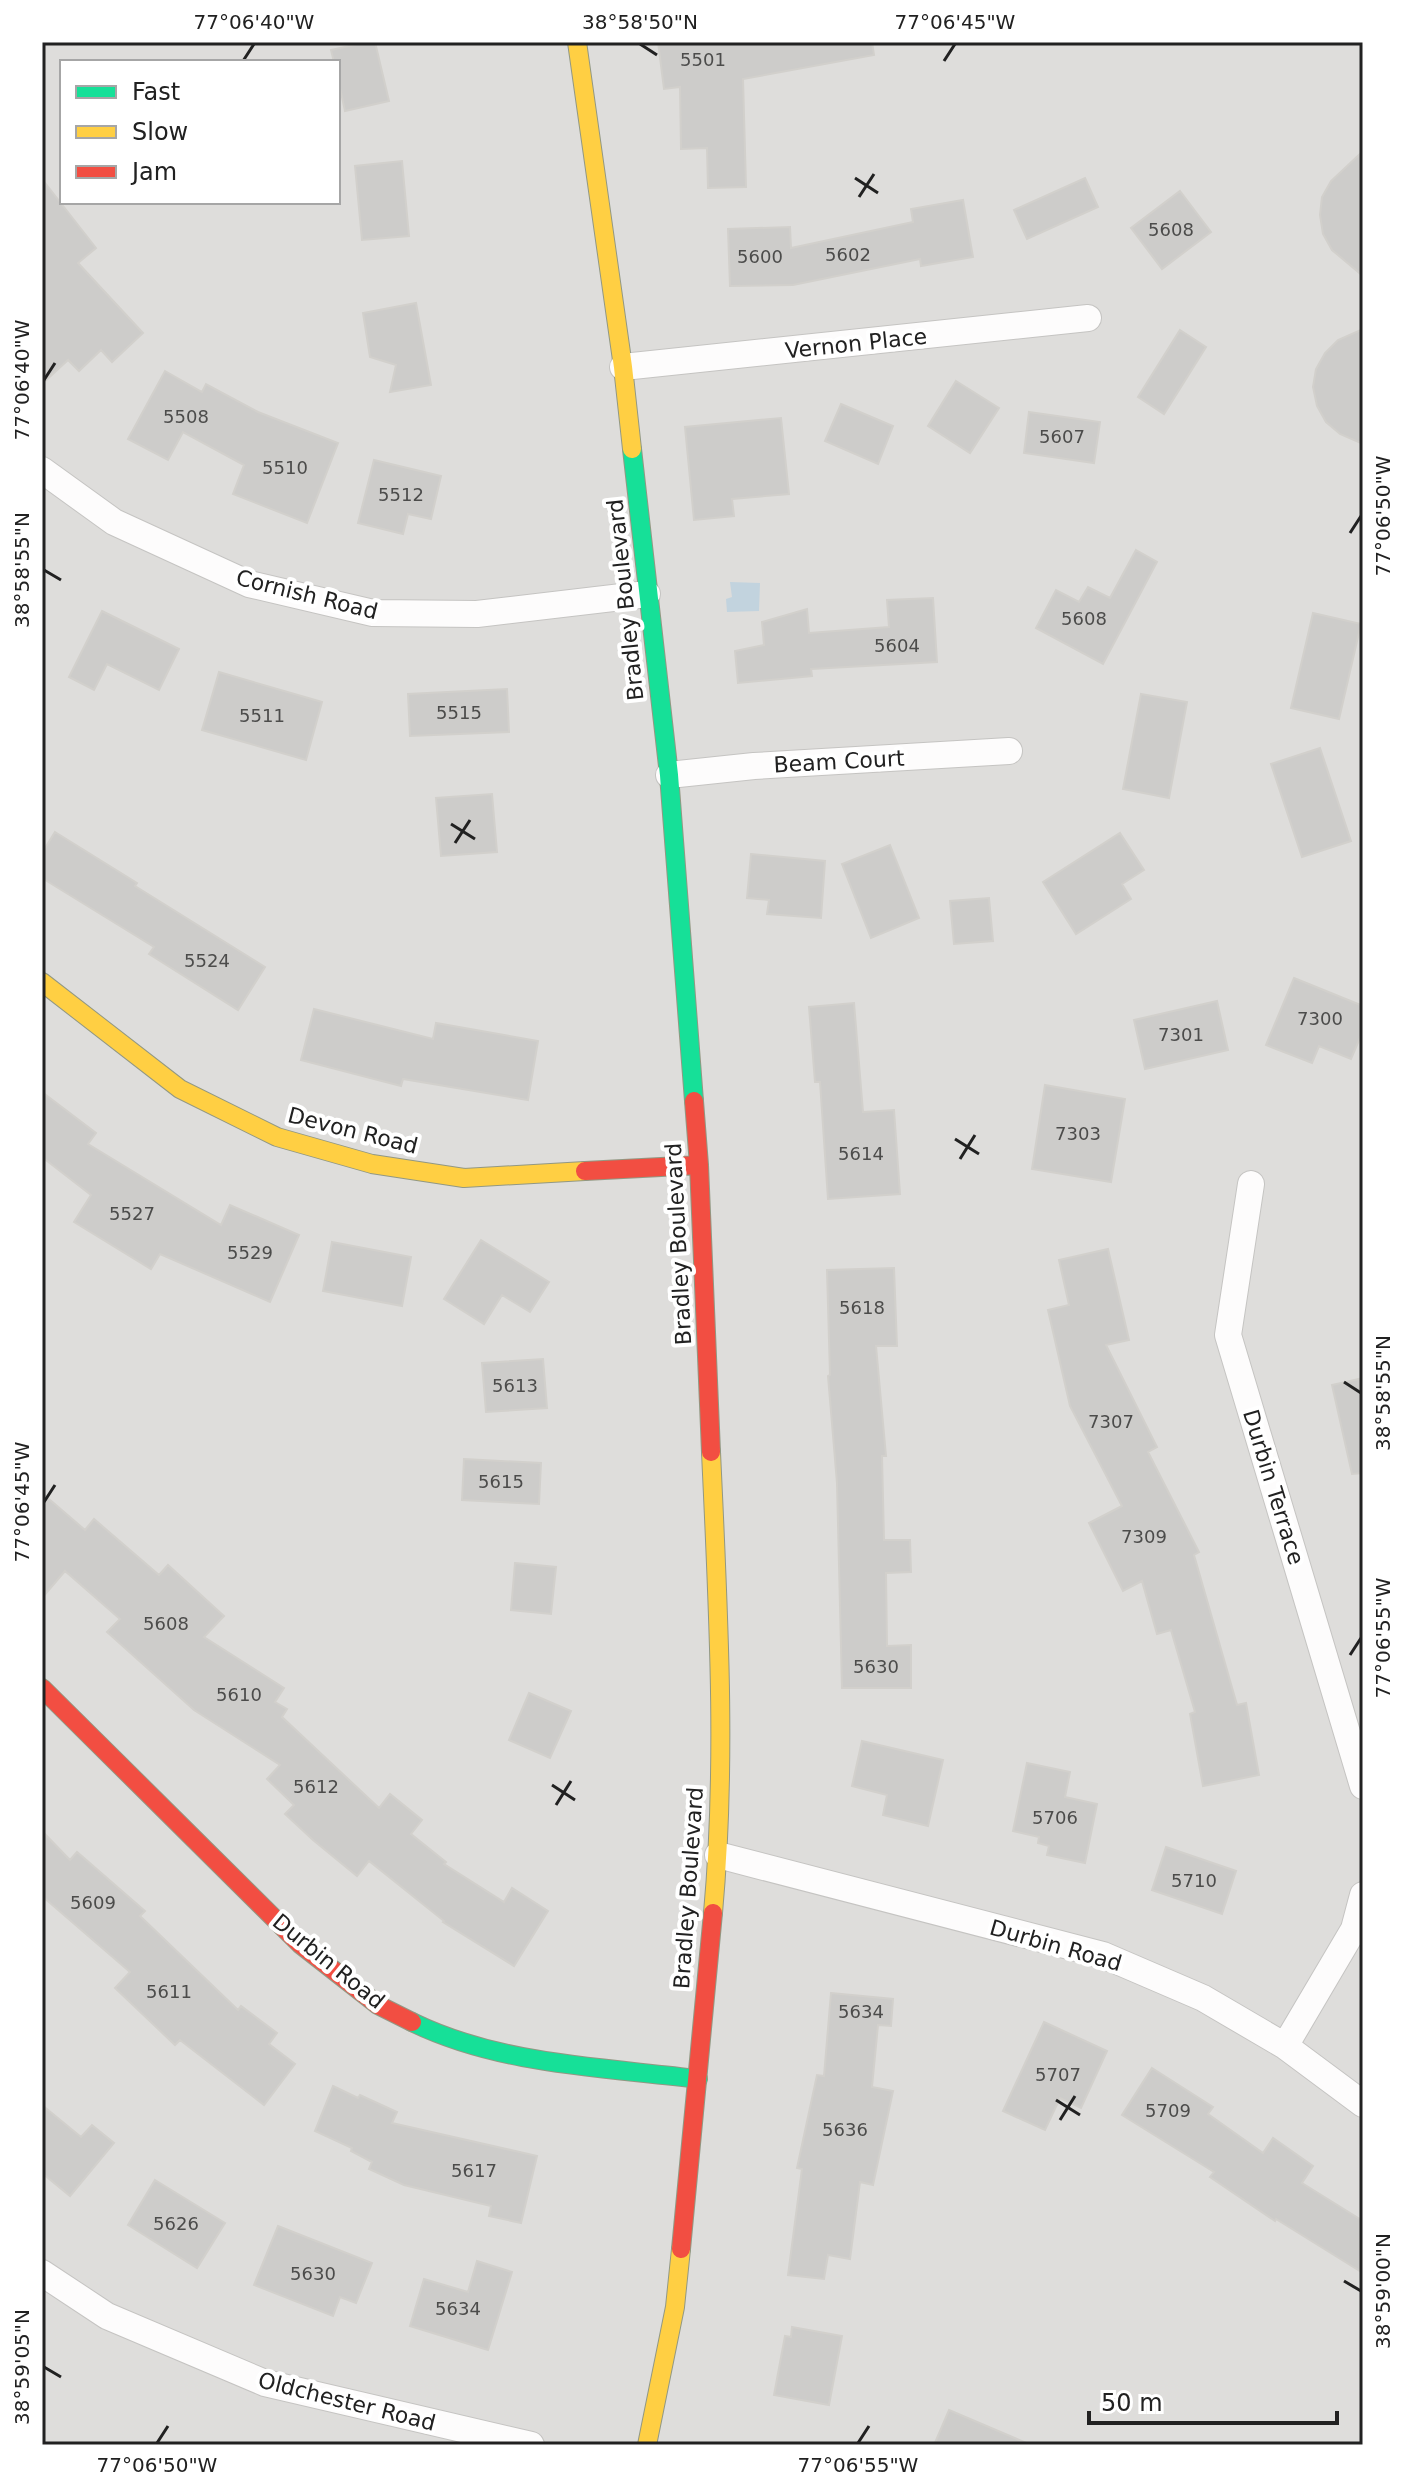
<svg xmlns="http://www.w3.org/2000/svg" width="1405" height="2487" viewBox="0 0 1405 2487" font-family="'DejaVu Sans',sans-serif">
  <rect width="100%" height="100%" fill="#efeeea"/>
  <!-- residential -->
  <path fill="#dedddb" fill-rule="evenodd" d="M42,42H1363V2445H42ZM62,62H338V202H62Z"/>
  <!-- water -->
  <path fill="#c2d3de" d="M730,582L760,583L759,611L727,612L726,599L732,597Z"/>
  <!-- building -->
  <path fill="#cdccca" stroke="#d2d0cc" stroke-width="2" d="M367,42H375L389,101L345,111L338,79V62H334L331,50Z
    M658,42H872L874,55L743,79L746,187L708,188L707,148L681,149L680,87L664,89Z
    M1363,151V276L1332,250L1323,234L1320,215L1322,197L1331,181Z
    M402,161L409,236L362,240L355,166Z
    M1085,178L1098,207L1027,239L1014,210Z
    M42,179L96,248L78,263L143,333L112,362L101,350L79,371L68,360L42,384Z
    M1180,191L1211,232L1162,269L1131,228Z
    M963,200L973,257L921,266L920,259L793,285L730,286L728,229L790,227L791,248L913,222L911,209Z
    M416,303L431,385L390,392L396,365L370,357L363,313Z
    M1363,329V444L1340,434L1326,422L1317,406L1313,387L1316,369L1325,353L1338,340Z
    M1180,330L1206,347L1164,414L1138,397Z
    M165,371L202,392L206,384L258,412L338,443L307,523L233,494L244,465L183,432L168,460L128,439Z
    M956,381L999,408L970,453L928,426Z
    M841,404L893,426L878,464L825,441Z
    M1029,412L1100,422L1094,463L1024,453Z
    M781,418L789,494L732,499L734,516L694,520L685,427Z
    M374,460L441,476L431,519L408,514L403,534L358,523Z
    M1136,550L1157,562L1103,664L1036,628L1056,590L1079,602L1088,587L1110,598Z
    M933,598L937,662L811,669L812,676L738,683L735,651L764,645L762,622L807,609L809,633L889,627L887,600Z
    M102,611L179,649L159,690L107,664L94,690L69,677Z
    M1313,613L1361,624L1339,719L1291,708Z
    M219,672L322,702L306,760L202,730Z
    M507,689L509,732L410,736L408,694Z
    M1141,694L1187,702L1169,798L1123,789Z
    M1320,748L1351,841L1302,857L1271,764Z
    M492,794L497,852L441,856L436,798Z
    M55,832L137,883L135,886L265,967L238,1010L149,954L154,947L42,878V853Z
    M1120,833L1144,870L1122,884L1131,899L1076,934L1043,882Z
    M890,845L919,918L871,938L842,864Z
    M751,854L825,861L821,918L767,914L769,900L747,898Z
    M989,898L993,941L954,944L950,901Z
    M1294,978L1363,1006V1031L1351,1059L1319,1046L1312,1063L1266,1045Z
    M1217,1001L1228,1050L1145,1069L1134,1020Z
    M854,1003L863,1112L894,1110L900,1194L828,1199L820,1082H815L809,1007Z
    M314,1009L433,1039L436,1023L538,1041L528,1100L403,1079L401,1086L301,1060Z
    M1045,1085L1125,1099L1111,1182L1032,1169Z
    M42,1092L96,1133L88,1144L221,1225L230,1205L299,1235L270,1302L160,1254L151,1269L74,1222L91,1195L42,1157Z
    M481,1240L549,1282L530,1312L502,1295L484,1324L444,1299Z
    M332,1242L411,1257L402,1306L323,1291Z
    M1108,1249L1129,1340L1106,1345L1157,1447L1148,1452L1199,1552L1194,1555L1237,1705L1246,1703L1259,1775L1203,1786L1190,1714L1195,1712L1171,1630L1157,1634L1142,1581L1123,1591L1089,1523L1122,1506L1070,1406L1048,1310L1069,1305L1059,1260Z
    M894,1268L897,1346H876L886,1456H882L884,1540H910L911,1572L886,1573L887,1646L911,1645V1688H842L837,1483L828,1376L830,1375L827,1270Z
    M543,1359L547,1408L486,1412L482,1363Z
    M1363,1378V1473L1352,1474L1332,1385Z
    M464,1459L541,1463L539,1504L462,1500Z
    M42,1493L85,1530L94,1519L159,1575L168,1565L224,1616L204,1637L284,1688L275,1702L287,1709L282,1717L379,1808L390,1794L422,1820L411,1834L446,1862L444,1864L504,1902L512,1888L548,1911L514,1966L443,1922L444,1921L369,1861L357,1876L313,1840L285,1814L294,1805L267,1779L280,1765L194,1710L107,1632L120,1619L65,1571L42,1598Z
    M515,1563L556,1567L551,1614L511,1610Z
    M529,1693L571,1711L550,1758L509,1740Z
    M862,1741L943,1760L928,1826L883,1815L887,1795L852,1786Z
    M1027,1763L1070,1772L1065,1797L1097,1804L1085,1863L1047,1855L1049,1846L1038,1843L1039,1837L1013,1831Z
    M42,1831L70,1860L77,1852L145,1911L140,1916L238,2010L241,2006L277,2033L269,2044L295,2064L264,2105L180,2040L175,2045L115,1988L130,1972L42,1896Z
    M1166,1847L1236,1871L1222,1914L1152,1890Z
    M831,1993L893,1999L891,2026L878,2025L872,2087L893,2091L873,2185L860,2182L850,2259L828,2255L824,2279L788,2275L802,2169L797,2168L817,2075L824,2076Z
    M1044,2022L1107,2051L1081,2108L1060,2098L1045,2130L1003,2111Z
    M1152,2068L1213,2107L1208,2114L1263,2153L1273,2138L1313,2166L1302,2183L1363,2221V2273L1276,2219L1275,2221L1210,2177L1214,2172L1122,2115Z
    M333,2086L358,2098L360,2095L397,2112L392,2123L537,2156L521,2223L489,2216L491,2206L404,2185L369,2169L372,2162L351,2151L352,2148L315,2131Z
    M42,2105L81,2137L92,2125L114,2143L70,2196L42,2173Z
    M155,2180L225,2223L197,2268L128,2225Z
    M278,2226L372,2263L356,2303L340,2297L333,2316L254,2285Z
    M477,2261L512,2272L488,2350L410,2326L424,2279L468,2292Z
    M792,2327L842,2336L829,2405L774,2395L785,2336L791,2337Z
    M949,2410L1031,2445H934Z"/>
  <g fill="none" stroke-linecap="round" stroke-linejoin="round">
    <!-- street casing -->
    <g stroke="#c5c4c2" stroke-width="28">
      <path id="street" d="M623,367L1088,318
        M42,470L114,522L249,584L373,613L477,614L647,594
        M669,775L754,766L1009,751
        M1251,1184L1228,1335L1363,1786
        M718,1855L1103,1955L1203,1998L1285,2046L1363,2104
        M1285,2046L1354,1929L1363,1895
        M42,2273L107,2316L265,2383L531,2445"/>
    </g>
    <!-- fast casing -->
    <g stroke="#929883" stroke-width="20">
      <path id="fast" d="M632,449L669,775L694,1101
        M412,2022C500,2065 602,2067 698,2079"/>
    </g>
    <!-- slow casing -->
    <g stroke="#929883" stroke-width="20">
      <path id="slow" d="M577,42L623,367L632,449
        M42,982L180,1089L277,1137L372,1164L464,1178L585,1171
        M711,1452C718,1606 727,1760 713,1913
        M647,2445L675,2307L681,2249"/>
    </g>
    <!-- jam casing -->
    <g stroke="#929883" stroke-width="20">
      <path id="jam" d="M694,1101L699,1165L711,1452
        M585,1171L699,1165
        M42,1688L300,1944L378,2005L412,2022
        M681,2249L713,1913"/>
    </g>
    <!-- street -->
    <use href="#street" stroke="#fdfcfc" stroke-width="26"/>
    <!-- fast -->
    <use href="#fast" stroke="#16e098" stroke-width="18"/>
    <!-- slow -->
    <use href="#slow" stroke="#ffcf43" stroke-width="18"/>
    <!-- jam -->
    <use href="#jam" stroke="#f24e42" stroke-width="18"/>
  </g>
  <!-- ticks -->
  <path fill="none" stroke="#212121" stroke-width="3" d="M640,44L657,55M243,61L254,44M944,61L955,44M855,178L878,193M859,197L874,174M44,380L55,363M1350,533L1361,516M44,570L61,580M451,824L475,839M455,843L470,820M955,1139L979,1154M960,1159L975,1135M1344,1382L1361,1393M44,1502L55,1485M1350,1655L1361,1638M552,1785L575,1800M556,1805L571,1781M1056,2100L1080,2115M1060,2120L1075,2096M1344,2281L1361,2291M44,2367L61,2377M157,2443L168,2426M858,2443L869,2426"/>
  <g text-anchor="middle" stroke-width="8" stroke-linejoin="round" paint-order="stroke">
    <!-- number labels -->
    <g font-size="18" fill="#4c4c4b">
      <text x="703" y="66">5501</text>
      <text x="1171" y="236">5608</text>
      <text x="848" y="261">5602</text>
      <text x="760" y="263">5600</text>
      <text x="186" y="423">5508</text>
      <text x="1062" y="443">5607</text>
      <text x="285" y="474">5510</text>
      <text x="401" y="501">5512</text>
      <text x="1084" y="625">5608</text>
      <text x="897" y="652">5604</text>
      <text x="459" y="719">5515</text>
      <text x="262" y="722">5511</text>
      <text x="207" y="967">5524</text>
      <text x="1320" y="1025">7300</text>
      <text x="1181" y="1041">7301</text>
      <text x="1078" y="1140">7303</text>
      <text x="861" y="1160">5614</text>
      <text x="132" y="1220">5527</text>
      <text x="250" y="1259">5529</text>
      <text x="862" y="1314">5618</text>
      <text x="515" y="1392">5613</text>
      <text x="1111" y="1428">7307</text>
      <text x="501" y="1488">5615</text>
      <text x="1144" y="1543">7309</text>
      <text x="166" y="1630">5608</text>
      <text x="876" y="1673">5630</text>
      <text x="239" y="1701">5610</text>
      <text x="316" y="1793">5612</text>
      <text x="1055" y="1824">5706</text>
      <text x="1194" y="1887">5710</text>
      <text x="93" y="1909">5609</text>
      <text x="169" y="1998">5611</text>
      <text x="861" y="2018">5634</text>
      <text x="1058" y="2081">5707</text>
      <text x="1168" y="2117">5709</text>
      <text x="845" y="2136">5636</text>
      <text x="474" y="2177">5617</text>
      <text x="176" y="2230">5626</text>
      <text x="313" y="2280">5630</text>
      <text x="458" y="2315">5634</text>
    </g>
    <!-- street labels -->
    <g font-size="22" fill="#212121" stroke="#fff">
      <text transform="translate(856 343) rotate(-6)" y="8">Vernon Place</text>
      <text transform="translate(307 594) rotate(14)" y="8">Cornish Road</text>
      <text transform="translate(625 600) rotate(-96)" y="8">Bradley Boulevard</text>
      <text transform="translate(839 761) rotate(-3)" y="8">Beam Court</text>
      <text transform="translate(353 1130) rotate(14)" y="8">Devon Road</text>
      <text transform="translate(678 1244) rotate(-93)" y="8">Bradley Boulevard</text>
      <text transform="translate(1274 1487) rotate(73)" y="8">Durbin Terrace</text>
      <text transform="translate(688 1888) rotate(-86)" y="8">Bradley Boulevard</text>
      <text transform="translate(1056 1945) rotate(16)" y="8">Durbin Road</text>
      <text transform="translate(329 1961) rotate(39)" y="8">Durbin Road</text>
      <text transform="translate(347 2401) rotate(14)" y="8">Oldchester Road</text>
    </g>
  </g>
  <!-- border -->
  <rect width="1405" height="2487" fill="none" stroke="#ffffff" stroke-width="88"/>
  <!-- legend -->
  <rect x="60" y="60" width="280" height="144" fill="#ffffff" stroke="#a6a6a6" stroke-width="2"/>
  <rect x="76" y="86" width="40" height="12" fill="#16e098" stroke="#a6a6a6" stroke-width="2"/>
  <text x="132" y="100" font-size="24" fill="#212121">Fast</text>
  <rect x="76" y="126" width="40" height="12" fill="#ffcf43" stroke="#a6a6a6" stroke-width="2"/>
  <text x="132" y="140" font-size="24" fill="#212121">Slow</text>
  <rect x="76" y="166" width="40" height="12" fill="#f24e42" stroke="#a6a6a6" stroke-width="2"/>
  <text x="132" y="180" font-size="24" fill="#212121">Jam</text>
  <!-- scale -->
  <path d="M1089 2411v12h248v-12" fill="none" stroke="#212121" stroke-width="4"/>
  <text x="1101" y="2411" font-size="24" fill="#212121" stroke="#ffffff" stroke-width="6" paint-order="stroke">50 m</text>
  <rect x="44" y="44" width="1317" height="2399" fill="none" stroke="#212121" stroke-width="3"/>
  <g font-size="20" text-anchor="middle" fill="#212121">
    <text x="254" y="29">77°06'40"W</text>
    <text x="640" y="29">38°58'50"N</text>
    <text x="955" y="29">77°06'45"W</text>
    <text transform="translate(22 380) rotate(-90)" y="7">77°06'40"W</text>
    <text transform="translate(1383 516) rotate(-90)" y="7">77°06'50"W</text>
    <text transform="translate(22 570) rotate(-90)" y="7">38°58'55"N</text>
    <text transform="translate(1383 1393) rotate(-90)" y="7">38°58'55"N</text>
    <text transform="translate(22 1502) rotate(-90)" y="7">77°06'45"W</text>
    <text transform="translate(1383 1638) rotate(-90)" y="7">77°06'55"W</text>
    <text transform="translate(1383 2291) rotate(-90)" y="7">38°59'00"N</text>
    <text transform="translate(22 2367) rotate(-90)" y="7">38°59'05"N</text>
    <text x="157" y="2472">77°06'50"W</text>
    <text x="858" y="2472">77°06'55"W</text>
  </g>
</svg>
